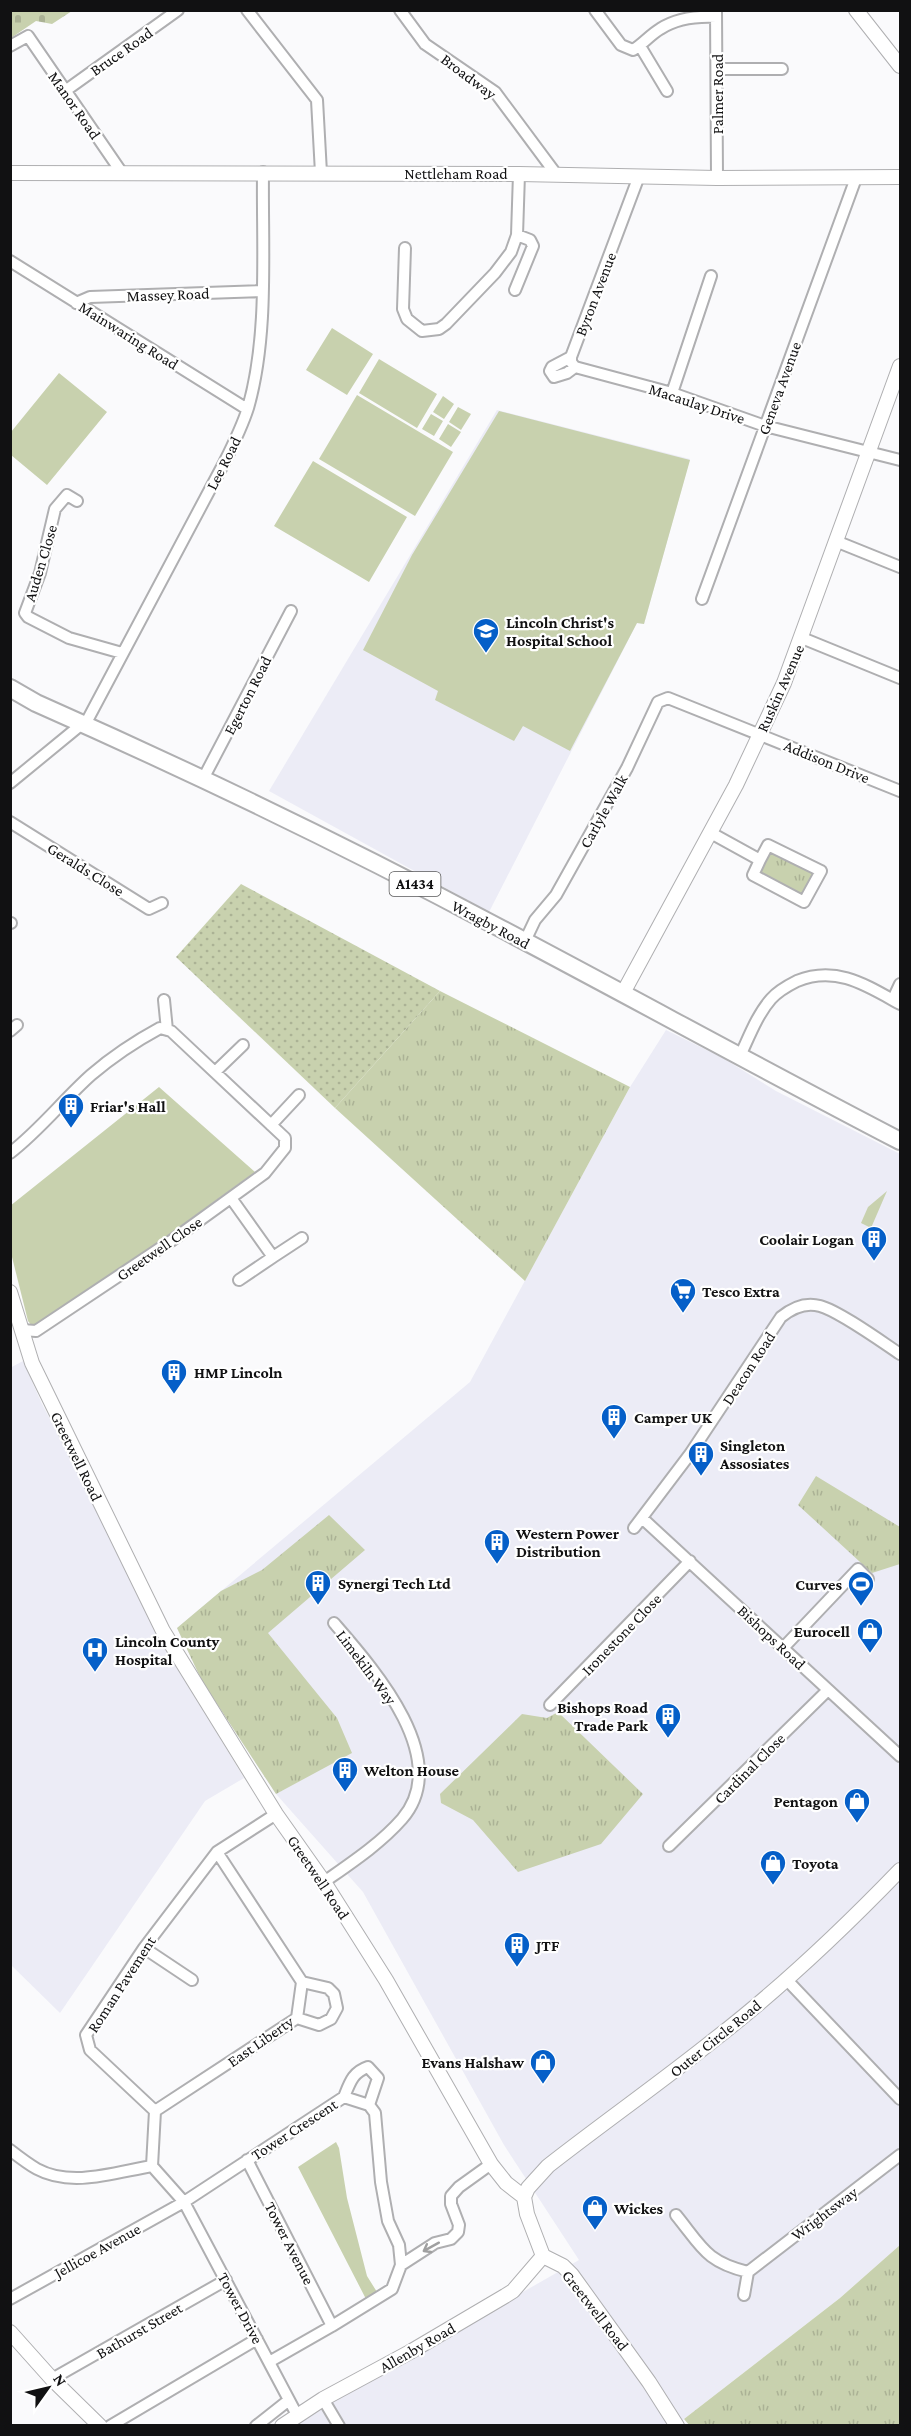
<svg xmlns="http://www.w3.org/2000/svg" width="911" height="2436" viewBox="0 0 911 2436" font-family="'Crimson Pro',serif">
  <defs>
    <pattern id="grass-tufts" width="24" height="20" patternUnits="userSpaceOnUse" patternTransform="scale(1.5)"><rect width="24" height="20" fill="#c8d1ae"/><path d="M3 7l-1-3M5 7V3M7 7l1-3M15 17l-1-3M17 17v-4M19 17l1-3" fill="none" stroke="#abb295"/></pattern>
    <pattern id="cemetery-stones" width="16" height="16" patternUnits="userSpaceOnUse" patternTransform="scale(1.5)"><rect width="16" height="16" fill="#c8d1ae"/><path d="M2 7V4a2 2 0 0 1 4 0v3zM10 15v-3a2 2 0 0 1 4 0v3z" fill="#abb295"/></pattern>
    <pattern id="garden-dots" width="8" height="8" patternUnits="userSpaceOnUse" patternTransform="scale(1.5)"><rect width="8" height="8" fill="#c8d1ae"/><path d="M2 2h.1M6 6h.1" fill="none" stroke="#abb295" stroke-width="1.8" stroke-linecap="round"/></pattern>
  </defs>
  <rect width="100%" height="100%" fill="#fafafc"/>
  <!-- built -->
  <path fill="#ececf6" d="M497,410L690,459L644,624L637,623L489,912L269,791Z
    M666,1030L723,1058L776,1091L900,1154V2245L840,2298L684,2419L679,2425H290L579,2260L504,2145L363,1892L276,1794L202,1681L177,1628L470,1382L630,1087Z
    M23,1361L42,1404L87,1488L161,1641L244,1778L205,1801L60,2013L11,1965L10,1368Z"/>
  <!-- grass -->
  <path fill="url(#grass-tufts)" d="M768,845L821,871L804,902L753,875Z
    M440,991L630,1087L525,1281L335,1108Z
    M816,1476L900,1527V1564L872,1573L798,1505Z
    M329,1515L365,1550L268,1633L337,1718L352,1753L276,1794L202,1681L177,1628L221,1591L262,1570Z
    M558,1712L643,1794L601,1844L518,1872L473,1820L441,1803L440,1794L522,1714L547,1718Z
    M900,2245V2425L690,2426L684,2419L840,2298Z"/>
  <!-- cemetery -->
  <path fill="url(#cemetery-stones)" d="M11,10H72V11L52,24L36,21L11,38Z"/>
  <!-- park -->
  <path fill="#c8d1ae" d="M332,328L373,354L347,395L306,370Z
    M379,359L437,394L417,428L359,393Z
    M59,373L107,412L47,485L11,455V432Z
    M357,395L453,452L415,516L319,459Z
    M443,396L454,404L444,419L433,412Z
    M458,407L471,414L461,430L449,422Z
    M499,411L690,460L644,624L637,623L570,751L523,726L514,741L435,700L438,691L363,650L412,555Z
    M431,414L443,421L434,436L422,429Z
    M448,424L461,432L451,447L439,439Z
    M313,461L407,517L369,582L274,526Z
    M159,1087L255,1172L36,1331L28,1321L11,1253L10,1206Z
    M887,1191L871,1228L861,1223L868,1207Z
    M336,2142L339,2148L347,2198L367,2276L377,2292L366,2299L298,2167Z"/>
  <!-- garden -->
  <path fill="url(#garden-dots)" d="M241,884L440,991L335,1108L176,957Z"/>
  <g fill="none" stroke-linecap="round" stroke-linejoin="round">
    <!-- street casing -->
    <g stroke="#afafb1" stroke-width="14">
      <path id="street" d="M247,10L317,100L321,173
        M400,10L425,44L495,92L556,174
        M595,10L621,45L633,50C643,44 650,35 660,29C677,18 696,16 716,17
        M716,10L717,178
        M10,46L28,36L122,173
        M640,46L667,91
        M717,69H782
        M65,91L178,10
        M405,248L403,309L407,319L422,331L439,329L446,324L495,273L511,252L517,235L519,174
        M10,261L247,409
        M515,290L533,246L530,240L517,235
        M76,303L90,297L261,291
        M571,357V362L575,367L672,393L765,426L900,460
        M575,367L567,373L554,377L550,371L552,367L571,357L639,176
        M672,393L711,276
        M77,501L67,495L55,509L40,573L25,613L28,617L69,638L122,653
        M838,542L900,567
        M702,599L856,178
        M802,638L900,678
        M203,779L291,611
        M10,783L88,719L224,463C233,445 242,427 248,408C269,335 262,248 263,172
        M10,822L149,909L162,903
        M711,833L760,860L753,875L804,902L821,871L768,845L760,860
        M10,923H11
        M525,941L535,920L556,895L627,768L658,702L668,698L900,791
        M893,999L900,984
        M164,1000L167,1030
        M10,1031L17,1025
        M740,1056C749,1037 757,1015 771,999C778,991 787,986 797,981C836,965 866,985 900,1004
        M215,1072L243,1045
        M271,1125L299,1095
        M10,1153C40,1130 63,1100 91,1075C112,1057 136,1041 160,1028L171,1031L285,1138V1148L265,1173L171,1241L36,1331L22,1330
        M231,1198L273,1257L302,1238
        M239,1280L273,1257
        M642,1518L900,1756
        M634,1528L690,1454L781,1317C792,1308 806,1302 820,1306C839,1311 882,1342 900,1354
        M784,1647L858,1569L868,1579
        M550,1705L690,1561
        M276,1814L217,1852L144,1948L86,2035L90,2050L155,2111L152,2166L184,2202L297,2415
        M669,1846L828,1690
        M324,1882C351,1863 380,1844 402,1819C454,1759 373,1668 334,1623
        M144,1948L192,1980
        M786,1979L900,2099
        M297,2018L319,2025L331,2019L337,2008L334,1994L328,1988L302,1982
        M344,2097C350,2082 353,2072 368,2067L378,2078L369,2105
        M155,2111L297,2018L302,1982L217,1852
        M10,2150C19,2157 28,2164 37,2169C72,2188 116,2172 152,2166
        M247,2160L332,2326
        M676,2215C702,2247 706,2262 748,2272L900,2155
        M401,2265L435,2243L451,2239L458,2232L459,2225L451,2204V2196L459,2187L491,2164
        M744,2295L748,2272
        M10,2299L184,2202L344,2097L369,2105L375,2113L381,2182L388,2221L399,2245L401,2265L392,2289L332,2326L269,2362
        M52,2379L226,2280
        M323,2399L339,2426
        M110,2426L257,2339
        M256,2426L289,2400"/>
    </g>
    <!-- secondary casing -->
    <g stroke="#afafb1" stroke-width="16">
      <path id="secondary" d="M856,10L900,66
        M10,173L519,174L717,178L900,177
        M623,993L736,785L784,683L900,366
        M10,1292L32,1363L163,1631L276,1814L324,1882L386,1980L491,2164L506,2183L524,2197L527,2214L543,2256L563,2266L572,2275L649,2382L677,2426
        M524,2197L528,2188L548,2166C603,2123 660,2083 715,2039C781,1988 843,1929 900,1870
        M10,2332L52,2379L100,2426
        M282,2426L323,2399L410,2352L505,2296L513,2291L543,2256"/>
    </g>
    <!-- primary casing -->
    <g stroke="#afafb1" stroke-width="20">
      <path id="primary" d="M10,688L36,703C192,772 346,846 496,926C631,997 765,1071 900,1141"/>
    </g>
    <!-- street -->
    <use href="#street" stroke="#fff" stroke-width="10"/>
    <!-- secondary -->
    <use href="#secondary" stroke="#fff" stroke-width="14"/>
    <!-- primary -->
    <use href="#primary" stroke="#fff" stroke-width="16"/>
  </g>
  <!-- one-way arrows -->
  <defs><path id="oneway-shaft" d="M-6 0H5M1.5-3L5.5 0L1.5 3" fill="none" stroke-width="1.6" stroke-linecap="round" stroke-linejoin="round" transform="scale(1.5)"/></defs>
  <use stroke="#a0a0a0" href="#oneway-shaft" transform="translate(431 2247) rotate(151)"/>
  <!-- icons -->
  <defs>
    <g id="school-pin" transform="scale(1.35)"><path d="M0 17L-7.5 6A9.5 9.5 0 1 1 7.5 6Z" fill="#055fc8" stroke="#fff"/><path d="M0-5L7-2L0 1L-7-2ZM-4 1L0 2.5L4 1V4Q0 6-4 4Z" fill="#fff"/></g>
    <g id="building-pin" transform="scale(1.35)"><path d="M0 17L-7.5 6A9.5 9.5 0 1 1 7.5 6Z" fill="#055fc8" stroke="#fff"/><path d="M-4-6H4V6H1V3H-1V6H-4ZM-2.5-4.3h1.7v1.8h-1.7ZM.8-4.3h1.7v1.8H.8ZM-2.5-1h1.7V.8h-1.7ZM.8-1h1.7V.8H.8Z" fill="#fff"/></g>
    <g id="supermarket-pin" transform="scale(1.35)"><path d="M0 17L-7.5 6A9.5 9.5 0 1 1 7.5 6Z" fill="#055fc8" stroke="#fff"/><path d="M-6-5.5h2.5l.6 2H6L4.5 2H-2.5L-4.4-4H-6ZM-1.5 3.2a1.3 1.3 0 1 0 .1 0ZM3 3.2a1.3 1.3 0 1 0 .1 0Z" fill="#fff"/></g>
    <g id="stadium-pin" transform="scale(1.35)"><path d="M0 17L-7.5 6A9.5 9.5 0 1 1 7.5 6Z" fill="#055fc8" stroke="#fff"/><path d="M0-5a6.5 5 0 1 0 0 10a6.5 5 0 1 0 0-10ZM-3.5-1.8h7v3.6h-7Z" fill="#fff"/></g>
    <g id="shop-pin" transform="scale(1.35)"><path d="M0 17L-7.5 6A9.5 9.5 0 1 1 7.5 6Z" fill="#055fc8" stroke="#fff"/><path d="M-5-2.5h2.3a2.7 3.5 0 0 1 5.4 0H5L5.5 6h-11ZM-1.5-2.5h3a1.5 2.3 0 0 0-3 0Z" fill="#fff"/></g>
    <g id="hospital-pin" transform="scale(1.35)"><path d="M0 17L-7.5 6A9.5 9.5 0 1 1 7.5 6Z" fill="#055fc8" stroke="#fff"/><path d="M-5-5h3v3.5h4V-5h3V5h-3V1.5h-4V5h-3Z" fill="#fff"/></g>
  </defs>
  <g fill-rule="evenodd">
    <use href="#school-pin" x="486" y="631"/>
    <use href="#building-pin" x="71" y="1106"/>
    <use href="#building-pin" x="874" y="1239"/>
    <use href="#supermarket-pin" x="683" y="1291"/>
    <use href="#building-pin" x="174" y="1372"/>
    <use href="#building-pin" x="614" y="1417"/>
    <use href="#building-pin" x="701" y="1454"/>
    <use href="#building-pin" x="497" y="1542"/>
    <use href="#building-pin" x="318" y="1583"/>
    <use href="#stadium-pin" x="861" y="1584"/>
    <use href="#shop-pin" x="870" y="1631"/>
    <use href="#hospital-pin" x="95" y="1650"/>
    <use href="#building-pin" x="668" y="1716"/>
    <use href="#building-pin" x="345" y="1770"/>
    <use href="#shop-pin" x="857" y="1801"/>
    <use href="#shop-pin" x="773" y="1863"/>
    <use href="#building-pin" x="517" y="1945"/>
    <use href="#shop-pin" x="543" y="2062"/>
    <use href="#shop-pin" x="595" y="2208"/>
  </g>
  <g text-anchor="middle" stroke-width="4.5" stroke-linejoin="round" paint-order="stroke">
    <!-- shield labels -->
    <rect fill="#fff" stroke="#585859" stroke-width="1.5" x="389.5" y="872" width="51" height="24" rx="4.5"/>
    <g font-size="15" font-weight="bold" fill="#111112">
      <text x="415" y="889">A1434</text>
    </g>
    <!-- street labels -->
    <g font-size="16" fill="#111112" stroke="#fff">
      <text transform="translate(121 51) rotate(-35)" y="6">Bruce Road</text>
      <text transform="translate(469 76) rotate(37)" y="6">Broadway</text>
      <text transform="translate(717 94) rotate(-90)" y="6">Palmer Road</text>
      <text transform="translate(75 105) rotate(55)" y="6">Manor Road</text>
      <text x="456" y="179">Nettleham Road</text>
      <text transform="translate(168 294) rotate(-2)" y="6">Massey Road</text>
      <text transform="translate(595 294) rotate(-69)" y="6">Byron Avenue</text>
      <text transform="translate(129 335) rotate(32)" y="6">Mainwaring Road</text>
      <text transform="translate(779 388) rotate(-70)" y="6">Geneva Avenue</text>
      <text transform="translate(697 403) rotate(18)" y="6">Macaulay Drive</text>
      <text transform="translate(223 463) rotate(-63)" y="6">Lee Road</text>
      <text transform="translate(40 563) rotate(-73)" y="6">Auden Close</text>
      <text transform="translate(780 688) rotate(-66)" y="6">Ruskin Avenue</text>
      <text transform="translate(247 695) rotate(-63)" y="6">Egerton Road</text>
      <text transform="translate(827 761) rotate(22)" y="6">Addison Drive</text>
      <text transform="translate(603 811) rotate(-61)" y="6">Carlyle Walk</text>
      <text transform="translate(86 869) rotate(32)" y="6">Geralds Close</text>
      <text transform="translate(491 924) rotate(28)" y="6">Wragby Road</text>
      <text transform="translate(159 1248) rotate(-35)" y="6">Greetwell Close</text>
      <text transform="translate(748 1368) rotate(-57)" y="6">Deacon Road</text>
      <text transform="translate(77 1456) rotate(64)" y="6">Greetwell Road</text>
      <text transform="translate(621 1634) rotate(-46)" y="6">Ironestone Close</text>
      <text transform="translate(772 1637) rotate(43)" y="6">Bishops Road</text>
      <text transform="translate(367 1667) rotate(53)" y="6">Limekiln Way</text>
      <text transform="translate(749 1768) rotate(-45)" y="6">Cardinal Close</text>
      <text transform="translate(319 1877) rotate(56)" y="6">Greetwell Road</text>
      <text transform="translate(121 1984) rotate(-57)" y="6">Roman Pavement</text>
      <text transform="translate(715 2038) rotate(-39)" y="6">Outer Circle Road</text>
      <text transform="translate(260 2041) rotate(-35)" y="6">East Liberty</text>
      <text transform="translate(294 2129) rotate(-33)" y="6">Tower Crescent</text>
      <text transform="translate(824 2213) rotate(-37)" y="6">Wrightsway</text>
      <text transform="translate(290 2243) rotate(63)" y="6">Tower Avenue</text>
      <text transform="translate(97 2250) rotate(-29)" y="6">Jellicoe Avenue</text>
      <text transform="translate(241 2308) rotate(62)" y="6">Tower Drive</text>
      <text transform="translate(596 2310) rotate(52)" y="6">Greetwell Road</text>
      <text transform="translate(139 2330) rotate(-30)" y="6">Bathurst Street</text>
      <text transform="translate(417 2347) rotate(-30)" y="6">Allenby Road</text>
    </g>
    <!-- poi labels -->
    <g font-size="16" font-weight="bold" fill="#111112" stroke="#fff" text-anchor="start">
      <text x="506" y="628">Lincoln Christ's<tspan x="506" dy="18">Hospital School</tspan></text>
      <text x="90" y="1112">Friar's Hall</text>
      <text x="854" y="1245" text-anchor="end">Coolair Logan</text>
      <text x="702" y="1297">Tesco Extra</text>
      <text x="194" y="1378">HMP Lincoln</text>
      <text x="634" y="1423">Camper UK</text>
      <text x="720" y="1451">Singleton<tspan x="720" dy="18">Assosiates</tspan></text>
      <text x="516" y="1539">Western Power<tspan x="516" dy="18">Distribution</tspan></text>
      <text x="338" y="1589">Synergi Tech Ltd</text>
      <text x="842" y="1590" text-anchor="end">Curves</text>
      <text x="850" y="1637" text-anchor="end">Eurocell</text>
      <text x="115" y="1647">Lincoln County<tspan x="115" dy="18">Hospital</tspan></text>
      <text x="648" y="1713" text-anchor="end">Bishops Road<tspan x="648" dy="18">Trade Park</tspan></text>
      <text x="364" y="1776">Welton House</text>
      <text x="838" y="1807" text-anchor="end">Pentagon</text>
      <text x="792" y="1869">Toyota</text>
      <text x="536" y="1951">JTF</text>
      <text x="524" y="2068" text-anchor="end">Evans Halshaw</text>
      <text x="614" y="2214">Wickes</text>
    </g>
  </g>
  <!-- border -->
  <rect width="911" height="2436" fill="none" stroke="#111112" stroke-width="24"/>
  <!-- north arrow -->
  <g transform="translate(48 2388) rotate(56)" stroke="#ffffff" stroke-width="4.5" paint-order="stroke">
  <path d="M0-4.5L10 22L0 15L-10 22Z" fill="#111112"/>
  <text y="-9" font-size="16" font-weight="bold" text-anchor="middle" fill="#111112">N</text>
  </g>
</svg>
